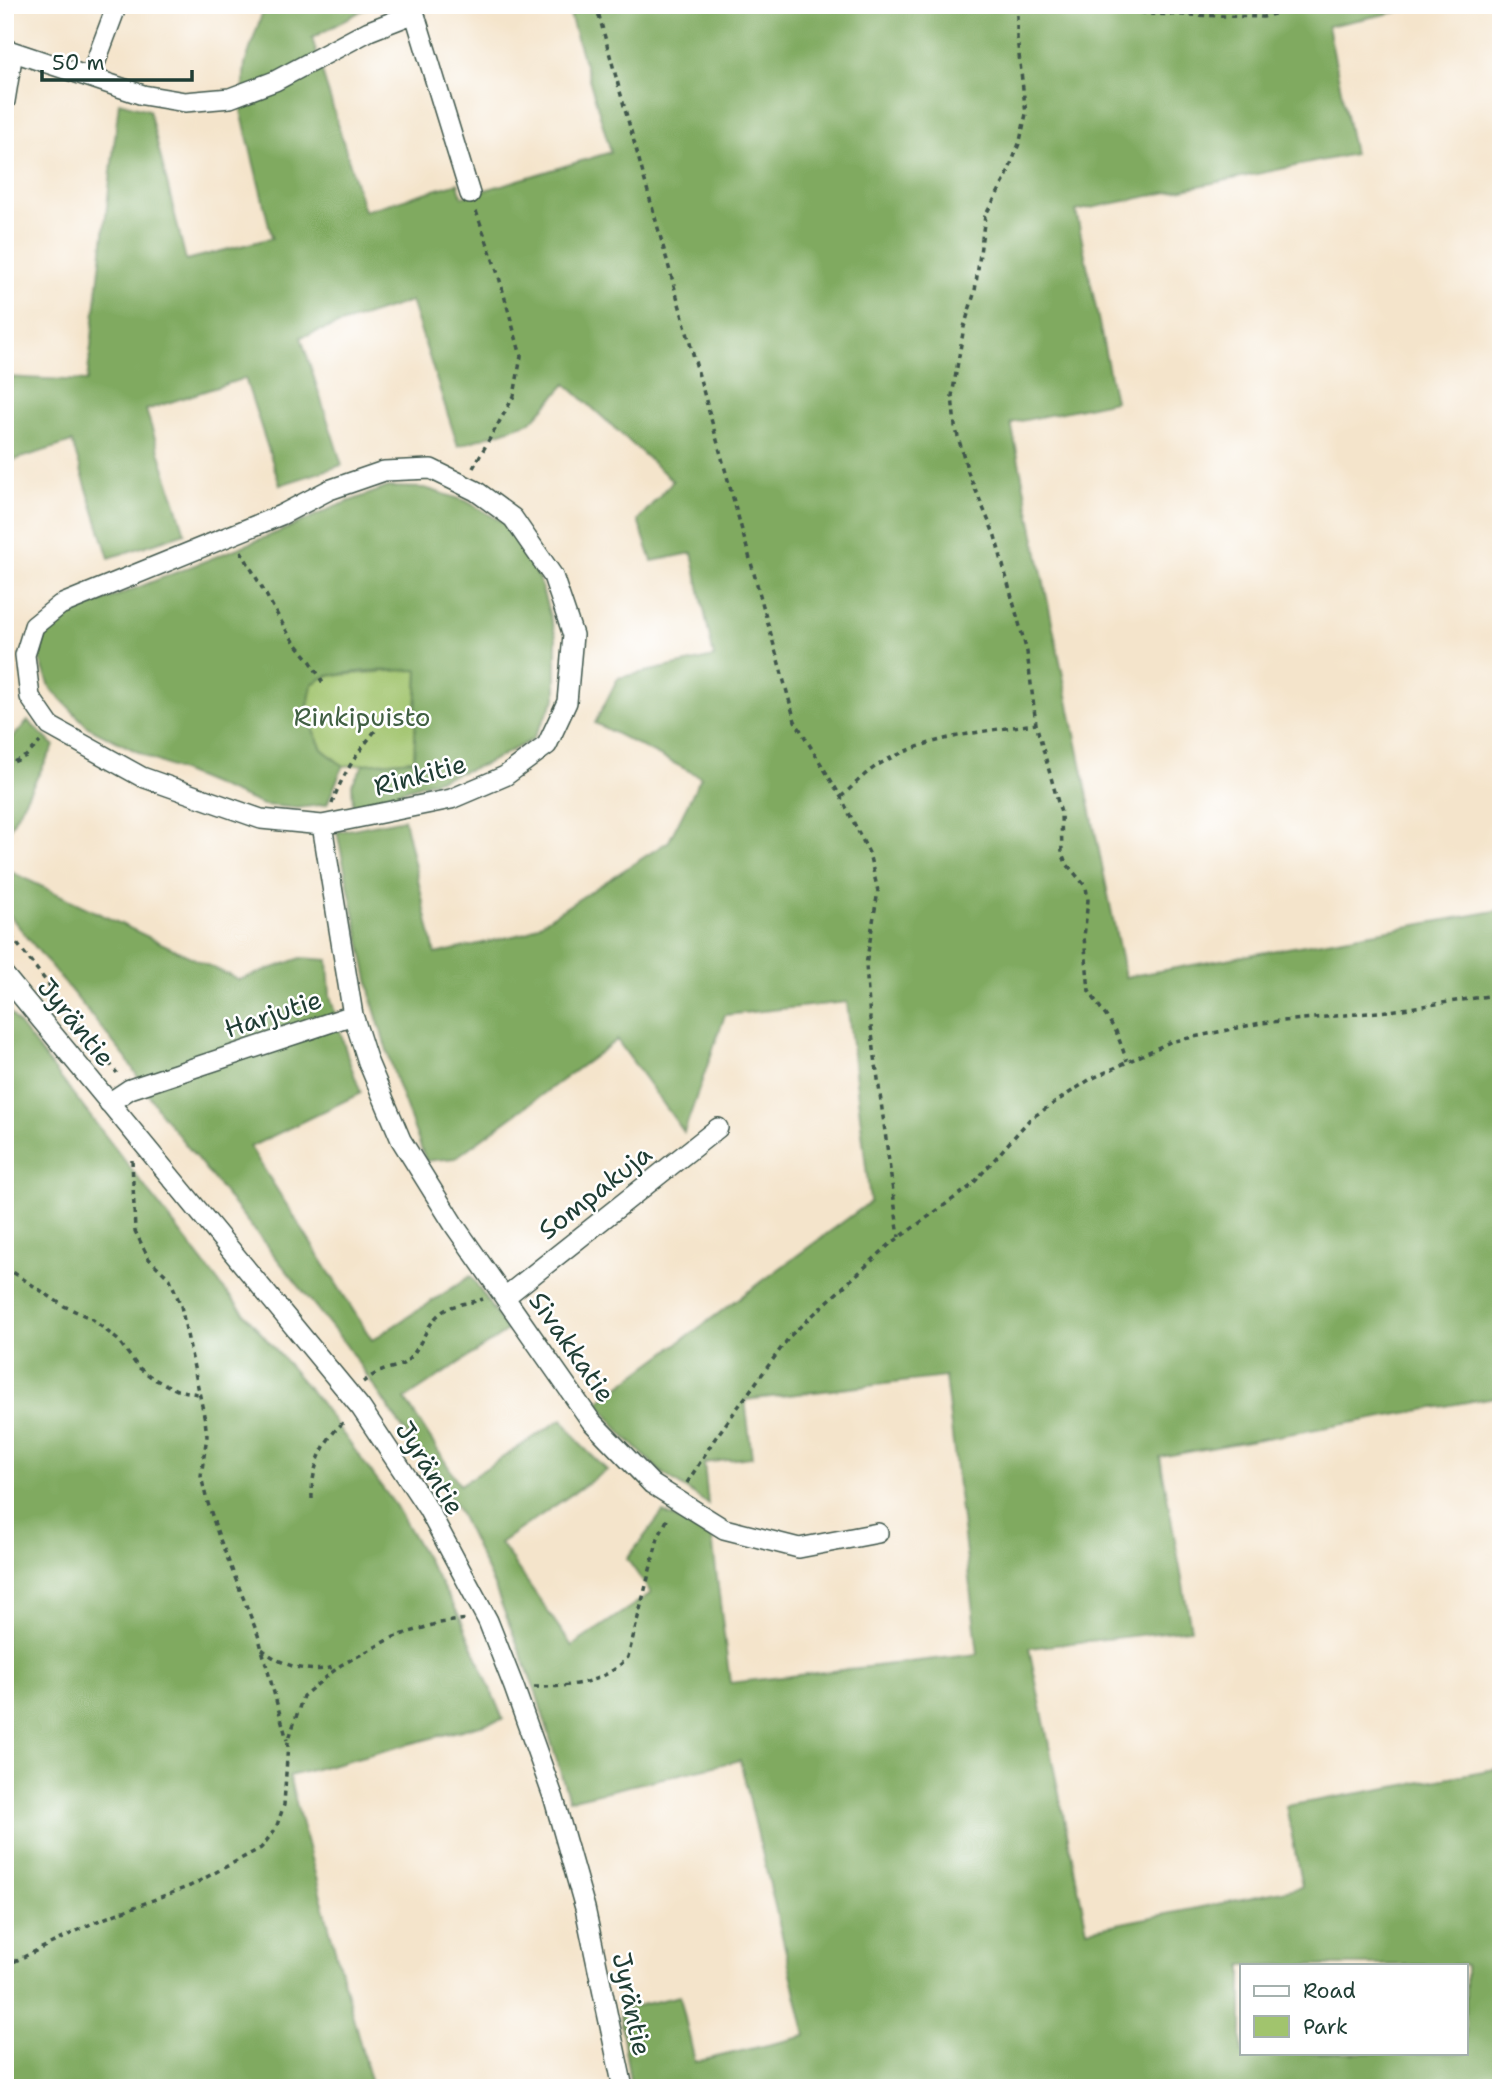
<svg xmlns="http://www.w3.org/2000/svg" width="1506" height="2093" viewBox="0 0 1506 2093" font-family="'Shantell Sans',sans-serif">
  <rect width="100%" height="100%" fill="#fff"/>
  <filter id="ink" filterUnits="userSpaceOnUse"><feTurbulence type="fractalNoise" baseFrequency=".0143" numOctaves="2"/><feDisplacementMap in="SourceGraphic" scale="14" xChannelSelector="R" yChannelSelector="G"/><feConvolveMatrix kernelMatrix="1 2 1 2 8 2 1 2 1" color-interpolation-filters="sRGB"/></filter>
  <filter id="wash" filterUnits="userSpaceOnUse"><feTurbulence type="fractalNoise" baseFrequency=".00686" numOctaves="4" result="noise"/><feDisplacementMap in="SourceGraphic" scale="28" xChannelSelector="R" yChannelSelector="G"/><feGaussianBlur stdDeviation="1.57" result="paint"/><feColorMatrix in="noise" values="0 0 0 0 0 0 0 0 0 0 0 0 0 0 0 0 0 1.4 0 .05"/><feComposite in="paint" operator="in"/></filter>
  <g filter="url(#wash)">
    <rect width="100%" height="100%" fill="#f4e4cb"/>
    <!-- green -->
    <path fill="#a1c46d" stroke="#608050" stroke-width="2" d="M418,669L414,760L343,766L322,749L312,728L307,711L312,684L326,676Z"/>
    <!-- forest -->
    <path fill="#80aa60" stroke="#50744a" stroke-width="2" fill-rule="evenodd" d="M265,5H372L312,38L364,211L458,183L462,197L611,152L567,5H1430L1328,26L1354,154L1076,211L1115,401L1011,423L1125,977L1501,910V1396L1160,1457L1191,1629L1029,1648L1087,1930L1302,1887L1286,1806L1501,1768V2088H631L619,2010L680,1996L695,2062L806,2036L740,1760L569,1800L536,1692L493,1583L458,1510L346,1345L159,1111L126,1058L5,910V869L239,980L301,958L328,960L330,996L348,1058L361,1093L250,1147L372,1340L471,1276L507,1331L405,1399L460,1485L562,1419L582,1446L607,1470L500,1543L572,1646L651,1593L627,1559L663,1512L712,1538L730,1683L978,1654L945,1377L745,1400L752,1457L704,1463L708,1504L662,1473L622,1434L598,1402L870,1202L847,1002L725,1015L684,1132L617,1040L455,1158L426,1161L397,1083L374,1008L337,832L404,819L435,954L526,933L669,841L701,777L595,723L618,678L714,657L692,553L652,561L638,520L673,481L566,384L531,422L458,446L411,301L301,337L342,465L280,485L245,378L146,410L185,533L109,558L72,442L5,463V377L87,381L119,102L149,110L186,260L272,238L241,111L245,64ZM1242,1965H1466V2053H1242Z
      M388,487L425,488L466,501L504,523L539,579L556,637V698L532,740L483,765L398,792L399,798L353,806L352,784L364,764L414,760L418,670L366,671L326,676L312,684L307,711L312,728L322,749L343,766L327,804L298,808L263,805L152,759L88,727L51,689L40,660L44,636L70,614L286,529L334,507Z
      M28,721L54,746L5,837V746Z
      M5,1006L227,1293L316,1397L395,1505L460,1617L503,1719L289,1776L372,2088H5Z"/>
  </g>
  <g filter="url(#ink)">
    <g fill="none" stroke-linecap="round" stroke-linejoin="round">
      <!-- minor casing -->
      <g stroke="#3f564b" stroke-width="22">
        <path id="minor" d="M412,5L470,194
          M5,49L143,95L185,102L230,98L275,81L369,31L415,13
          M90,77L117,5
          M5,101L13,52
          M431,469L476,491L513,518L553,576L573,635L567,702L547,745L505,776L451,799L322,825L261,819L142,777L50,726L30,697L25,655L34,626L60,605L281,515L329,490L384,471Z
          M322,825L353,1015L368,1062L401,1140L454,1225L591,1421L652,1484L724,1529L799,1548L878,1533
          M5,976L361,1408L428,1509L488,1621L514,1687L554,1799L585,1908L623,2088
          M109,1103L130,1089L353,1015
          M505,1297L718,1128"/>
      </g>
      <!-- path -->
      <path stroke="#3f564b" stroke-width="3.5" stroke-dasharray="5 5" stroke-linecap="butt" d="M596,5L795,721L841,797L869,853L878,891L866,965L870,1019L899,1237
        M1017,5V38L1026,114L1020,141L1006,178L985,216L975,291L964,327L952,396L955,426L968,472L995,536L1027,652L1036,724L1061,813L1062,853L1066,863L1086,887L1088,900L1084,937L1089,991L1116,1031L1127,1061
        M1101,5L1149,14L1263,17L1308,5
        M431,9L446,5
        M473,468L514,396L521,356L499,277L476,211
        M241,551L289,635L311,662L324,685
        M5,766L26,756L40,742
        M841,797C853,786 865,773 878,765C925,737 984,731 1036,724
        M332,804C340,778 358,752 375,731
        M5,928L117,1073
        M132,1160L135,1231L149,1259L170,1279L181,1306L205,1420L207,1436L201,1476L206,1497L219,1537L258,1635L287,1740
        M5,1267L64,1306L92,1319L118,1340L138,1367L154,1379L177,1390L198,1394
        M363,1382C369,1378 375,1373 382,1371C388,1368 397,1367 403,1364C422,1351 424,1325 442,1312C454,1303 470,1304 483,1299
        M687,1483L714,1440L790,1336L889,1245L971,1186L1030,1119L1089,1080L1170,1042L1261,1023L1389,1011L1501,994
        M312,1499C311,1470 322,1440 345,1421
        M262,1649C281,1666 311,1675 336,1666
        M534,1687C568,1687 604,1684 628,1657L658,1538L668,1518
        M5,1966L95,1922L190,1886L261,1848L276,1828L284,1805L288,1742L303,1696L341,1665L394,1637L439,1623L467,1619
        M5,2084L12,2088"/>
      <!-- minor -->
      <use href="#minor" stroke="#fff" stroke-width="19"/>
    </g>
  </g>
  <g text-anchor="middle" stroke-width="5" stroke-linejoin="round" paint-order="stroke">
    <!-- park labels -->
    <g font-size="26" fill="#405f42" stroke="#fff">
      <text x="362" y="726">Rinkipuisto</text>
    </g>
    <!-- street labels -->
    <g font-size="26" fill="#1f3d34" stroke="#fff">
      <text transform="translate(420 775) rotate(-15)" y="9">Rinkitie</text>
      <text transform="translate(273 1014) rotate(-18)" y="9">Harjutie</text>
      <text transform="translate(76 1022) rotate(51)" y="9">Jyräntie</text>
      <text transform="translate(595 1192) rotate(-38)" y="9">Sompakuja</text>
      <text transform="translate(572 1347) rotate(55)" y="9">Sivakkatie</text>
      <text transform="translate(430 1468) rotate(58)" y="9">Jyräntie</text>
      <text transform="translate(632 2004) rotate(78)" y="9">Jyräntie</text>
    </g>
  </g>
  <!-- margin -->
  <rect width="1506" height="2093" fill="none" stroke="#fff" stroke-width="28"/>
  <!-- legend -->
  <rect x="1240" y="1964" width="228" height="91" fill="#ffffff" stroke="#a5b1ae" stroke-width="2"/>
  <rect x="1254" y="1986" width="35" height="10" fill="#ffffff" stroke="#a5b1ae" stroke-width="2"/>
  <text x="1303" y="1998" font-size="21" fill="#1f3d34">Road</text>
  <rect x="1254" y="2016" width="35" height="21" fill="#a1c46d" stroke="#a5b1ae" stroke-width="2"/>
  <text x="1303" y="2034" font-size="21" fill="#1f3d34">Park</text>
  <!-- scale -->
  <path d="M42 70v10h150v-10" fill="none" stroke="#1f3d34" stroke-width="3.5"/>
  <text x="52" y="70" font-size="21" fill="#1f3d34" stroke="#ffffff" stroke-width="5" paint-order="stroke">50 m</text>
</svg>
